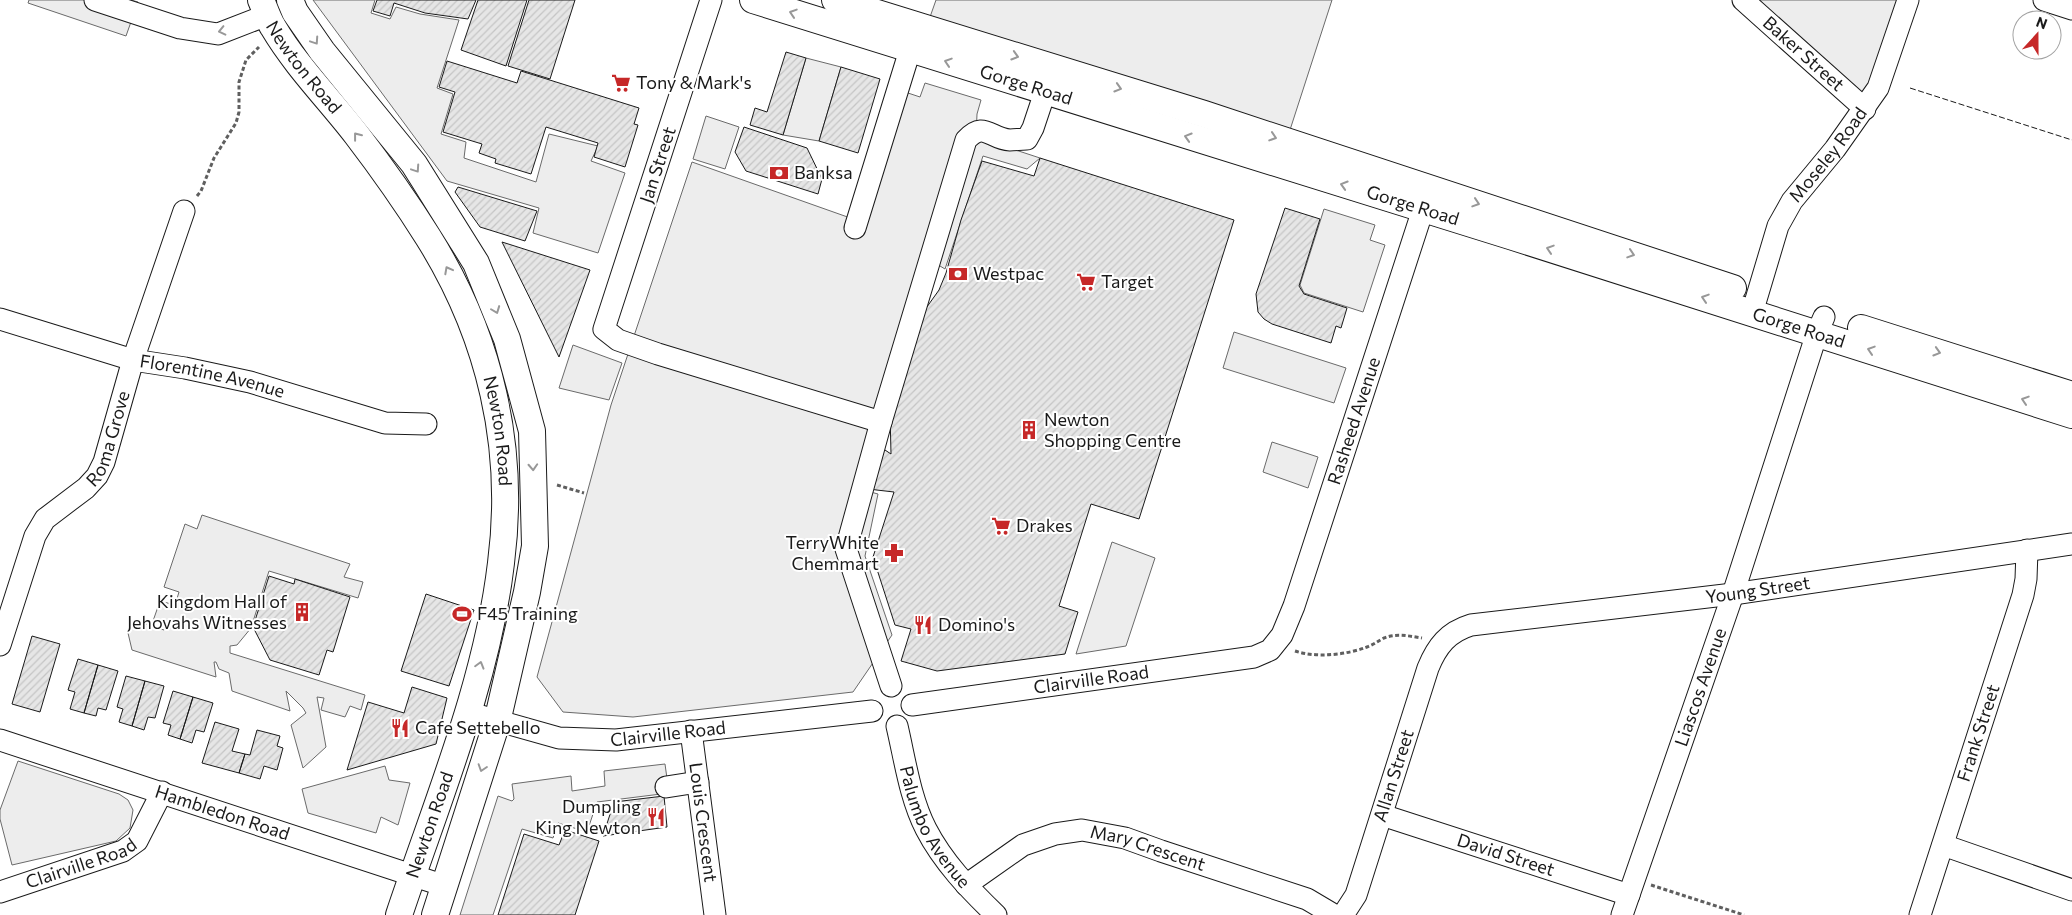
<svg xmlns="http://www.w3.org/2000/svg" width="2072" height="915" viewBox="0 0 2072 915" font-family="Commissioner,sans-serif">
  <defs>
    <pattern id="building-hatch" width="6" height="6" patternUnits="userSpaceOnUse" patternTransform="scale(1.25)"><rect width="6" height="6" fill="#e6e6e6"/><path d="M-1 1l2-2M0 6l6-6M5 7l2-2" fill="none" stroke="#c5c5c5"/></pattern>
  </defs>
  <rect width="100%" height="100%" fill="#fff"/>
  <!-- built -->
  <path fill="#ededed" stroke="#6a6a6a" d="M29,0H131L138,2L126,36L28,3Z
    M313,0H375L371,13L390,19L396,7L420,14L459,20L437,88L453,94L441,134L466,142L464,158L536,182L549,134L598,146L591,161L625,173L598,253L533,233L539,208L447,181Z
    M936,0H1332L1289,133L930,17Z
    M1754,0H1901L1887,45L1862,97Z
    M806,58L841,67L819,141L783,135Z
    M925,83L981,100L977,114L976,137L1040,158L1027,169L983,156L945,269L925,257L867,491L878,494L865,556L892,635L853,692L633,717L563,712L537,677L611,405L692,162L856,220L905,92L920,97Z
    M706,116L739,127L725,169L693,159Z
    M1324,209L1375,225L1370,240L1385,245L1363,312L1304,293L1300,285Z
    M1234,332L1346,368L1334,403L1223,368Z
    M573,345L622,363L609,400L559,388Z
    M1272,442L1318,457L1308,488L1263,472Z
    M202,515L350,564L344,577L363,582L358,598L269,571L251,628L237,645L230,646V653L365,695L361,710L350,706L345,717L321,710L324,698L317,697L326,747L303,768L291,725L306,713L303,708L286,691L290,711L232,691L229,673L219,669L216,662H214L216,677L132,650L128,633L134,620L164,630L166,625L153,621L160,601L175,605L179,592L164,587L185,524L197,529Z
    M1112,542L1155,558L1126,646L1076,654Z
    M18,761L119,794L128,800L133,810L130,828L116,841L12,865L0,819V810Z
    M665,764L669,793L597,802L587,832L558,823L553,838L522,829L493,915H460L498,796L512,801L514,799L512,784L571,776L572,791L605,786L604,771Z
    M385,766L389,780L410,783L398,825L381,817L376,833L308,813L302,789Z"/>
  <!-- building -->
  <path fill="url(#building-hatch)" stroke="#1a1a1a" d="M377,0H476L468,19L425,13L394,3L390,16L373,11Z
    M478,0H527L506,66L461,50Z
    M529,0H575L550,79L508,66Z
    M786,52L806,58L783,135L750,125L755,108L767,112Z
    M447,61L517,83L521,71L639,108L634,124L638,125L625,167L594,157L598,143L546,127L531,174L495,163L496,159L479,153L482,144L443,132L455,92L439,87Z
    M841,67L880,79L858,153L819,141Z
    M744,127L807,148L822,179L818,194L746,171L735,152Z
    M1040,158L1234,220L1139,519L1091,504L1059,606L1078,612L1065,654L937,671L901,661L911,629L895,625L873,557L894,492L868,489L882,448L891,454L890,412L919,318L939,290L946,273L961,220L982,161L1034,176Z
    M458,187L537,211L525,241L480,227L455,192Z
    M1285,208L1320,219L1299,286L1304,294L1347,308L1341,328L1336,326L1331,343L1272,324L1264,319L1258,312L1256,294Z
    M502,242L590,270L559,357Z
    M269,576L294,584L295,579L350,597L333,652L327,650L319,675L270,660L253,627Z
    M426,594L474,610L449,686L401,671Z
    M32,636L60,644L40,712L12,704Z
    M78,659L98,665L84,713L70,709L75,692L68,690Z
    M98,665L118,671L106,710L98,708L96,716L84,713Z
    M126,676L145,681L132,726L119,722L123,709L117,707Z
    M145,681L164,686L155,718L148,717L144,730L132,726Z
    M412,687L447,698L436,744L347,770L368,702L404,713Z
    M173,691L193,697L180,739L168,735L171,725L163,723Z
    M193,697L213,703L204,732L196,730L192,743L180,739Z
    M215,722L239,729L232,751L245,754L239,773L202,763Z
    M257,730L280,736L277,746L283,748L277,770L264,766L260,779L239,773L245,754L250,755Z
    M664,796L667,827L603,836L614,802Z
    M565,830L599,841L575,915H498L524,834L559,845Z"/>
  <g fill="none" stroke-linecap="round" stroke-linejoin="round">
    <!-- minor casing -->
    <g stroke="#1a1a1a" stroke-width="23">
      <g id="minor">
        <path d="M95,0L180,28L218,34L267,15"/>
        <path d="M711,0L604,329L618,340L658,354L881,422"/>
        <path id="s1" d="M1743,0L1865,109"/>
        <path d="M2044,0L2072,9"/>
        <path d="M855,228L910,50"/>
        <path id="s2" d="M1752,313L1778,226L1792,201L1835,149L1878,88L1908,0"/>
        <path id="s3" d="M0,319L133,360L185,368L250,382L385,423L426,424"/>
        <path id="s4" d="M0,645L35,536L45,519L86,488L97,476L104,462L133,360L184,211"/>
        <path d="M891,686L846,549L881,422L966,140C984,120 990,139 1010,140C1015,140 1021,139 1027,139L1033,128L1045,92"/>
        <path id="s5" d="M912,705L1254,657L1270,650L1282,635L1294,606L1428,194"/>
        <path id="s6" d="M467,712L559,738L616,740L872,711"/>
        <path id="s7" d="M897,726C905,760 910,798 926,829C943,862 969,889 996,915"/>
        <path id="s8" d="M691,731L715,915"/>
        <path id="s9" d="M0,740L445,886"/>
        <path d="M666,787L698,782"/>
        <path id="s10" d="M1382,815L1629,895"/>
        <path d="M1943,845L2072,890"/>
        <path id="s11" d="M966,885L1023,845L1055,834L1082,830L1125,838L1161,851L1307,899L1334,915"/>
        <path id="s12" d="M0,892L123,851L137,841L162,792"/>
        <path id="s13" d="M1343,915L1356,895L1428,668C1437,646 1448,632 1471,625L1733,594L2072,544"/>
        <path id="s14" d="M1622,915L1733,594L1817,333L1824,317"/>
        <path id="s15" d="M1920,915L2023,595L2026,579L2027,550"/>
      </g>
    </g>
    <!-- major casing -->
    <g stroke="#1a1a1a" stroke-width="28">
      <g id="major">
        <path id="s16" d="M261,0C265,9 268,19 273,27C296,66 329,99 356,134C382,168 406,202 428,237C490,336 516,447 501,563C487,683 437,801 399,915"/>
        <path d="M290,0L295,12L322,51L414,164L476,263L507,339L532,431L535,546L527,592L497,722L435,915"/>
        <path id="s17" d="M753,0L1510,236L2072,415"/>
        <path d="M835,0L1204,114L1733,288"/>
        <path d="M1861,328L2072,395"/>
      </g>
    </g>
    <!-- path -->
    <path stroke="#5f5f5f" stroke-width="3" stroke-dasharray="4 2.5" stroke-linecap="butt" d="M197,196L201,191L214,158L236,123L239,112V82L246,60L259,47
      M557,485L584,493
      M1295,651C1316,658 1346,655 1367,647C1373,645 1378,641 1384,638C1396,633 1409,636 1422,638
      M1651,885L1744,915"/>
    <!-- minor -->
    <use href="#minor" stroke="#fff" stroke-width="21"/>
    <!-- major -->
    <use href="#major" stroke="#fff" stroke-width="26"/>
    <!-- fence -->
    <path stroke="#1a1a1a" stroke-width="1" stroke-dasharray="6 2.5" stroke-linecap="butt" d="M1910,88L2072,140"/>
  </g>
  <!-- one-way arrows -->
  <defs><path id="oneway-chevron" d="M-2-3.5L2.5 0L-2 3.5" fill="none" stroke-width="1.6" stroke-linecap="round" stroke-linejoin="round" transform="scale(1.25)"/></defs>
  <g stroke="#989898">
    <use href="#oneway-chevron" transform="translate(793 13) rotate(-162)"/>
    <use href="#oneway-chevron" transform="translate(222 31) rotate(167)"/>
    <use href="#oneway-chevron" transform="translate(315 41) rotate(56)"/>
    <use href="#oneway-chevron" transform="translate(1015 56) rotate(17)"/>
    <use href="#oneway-chevron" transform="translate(948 62) rotate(-162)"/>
    <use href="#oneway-chevron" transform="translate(1118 88) rotate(17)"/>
    <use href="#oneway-chevron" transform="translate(357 136) rotate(-128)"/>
    <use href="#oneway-chevron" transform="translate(1188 137) rotate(-163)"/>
    <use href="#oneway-chevron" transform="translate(1273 137) rotate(18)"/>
    <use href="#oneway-chevron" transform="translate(416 169) rotate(56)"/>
    <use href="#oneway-chevron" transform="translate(1344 185) rotate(-163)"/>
    <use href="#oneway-chevron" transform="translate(1476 203) rotate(18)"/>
    <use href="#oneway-chevron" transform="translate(1550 249) rotate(-162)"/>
    <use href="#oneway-chevron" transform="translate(1631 254) rotate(18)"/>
    <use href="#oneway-chevron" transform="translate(448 270) rotate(-118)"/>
    <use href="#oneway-chevron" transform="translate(1705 298) rotate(-162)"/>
    <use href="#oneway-chevron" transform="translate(496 310) rotate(69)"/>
    <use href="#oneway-chevron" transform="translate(1871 350) rotate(-162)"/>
    <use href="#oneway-chevron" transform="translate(1937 352) rotate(17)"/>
    <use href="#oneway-chevron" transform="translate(2025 400) rotate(-162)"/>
    <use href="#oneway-chevron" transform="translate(533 467) rotate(87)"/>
    <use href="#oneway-chevron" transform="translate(480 665) rotate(-74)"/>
    <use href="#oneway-chevron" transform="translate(482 768) rotate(108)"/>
  </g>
  <!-- icons -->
  <defs>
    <g id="supermarket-bare" transform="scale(1.5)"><path d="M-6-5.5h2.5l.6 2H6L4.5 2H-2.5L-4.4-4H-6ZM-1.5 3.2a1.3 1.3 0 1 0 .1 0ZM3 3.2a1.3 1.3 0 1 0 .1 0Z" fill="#c62828" stroke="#fff" stroke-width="2.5" paint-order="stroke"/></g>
    <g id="bank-bare" transform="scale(1.5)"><path d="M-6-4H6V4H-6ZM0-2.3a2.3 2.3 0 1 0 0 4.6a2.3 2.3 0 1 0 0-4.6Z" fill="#c62828" stroke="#fff" stroke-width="2.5" paint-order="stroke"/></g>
    <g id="building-bare" transform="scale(1.5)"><path d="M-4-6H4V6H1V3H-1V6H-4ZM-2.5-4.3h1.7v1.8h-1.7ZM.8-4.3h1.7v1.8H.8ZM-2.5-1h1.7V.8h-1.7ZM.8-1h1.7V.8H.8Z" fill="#c62828" stroke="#fff" stroke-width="2.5" paint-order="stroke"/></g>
    <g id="pharmacy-bare" transform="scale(1.5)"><path d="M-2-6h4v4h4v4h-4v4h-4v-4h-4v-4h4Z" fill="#c62828" stroke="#fff" stroke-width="2.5" paint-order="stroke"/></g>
    <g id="stadium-bare" transform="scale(1.5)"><path d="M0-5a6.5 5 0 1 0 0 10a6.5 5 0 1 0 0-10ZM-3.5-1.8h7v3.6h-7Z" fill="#c62828" stroke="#fff" stroke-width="2.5" paint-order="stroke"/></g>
    <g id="restaurant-bare" transform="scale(1.5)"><path d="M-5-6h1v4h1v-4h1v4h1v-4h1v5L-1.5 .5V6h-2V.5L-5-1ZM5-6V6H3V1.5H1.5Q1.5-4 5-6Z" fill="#c62828" stroke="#fff" stroke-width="2.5" paint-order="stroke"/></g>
  </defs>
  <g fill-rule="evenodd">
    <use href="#supermarket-bare" x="621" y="83"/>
    <use href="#bank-bare" x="779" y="173"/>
    <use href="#bank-bare" x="958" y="274"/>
    <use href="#supermarket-bare" x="1086" y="282"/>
    <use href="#building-bare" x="1029" y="430"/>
    <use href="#supermarket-bare" x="1001" y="526"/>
    <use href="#pharmacy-bare" x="894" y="553"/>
    <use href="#building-bare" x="302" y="612"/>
    <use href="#stadium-bare" x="462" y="614"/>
    <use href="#restaurant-bare" x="923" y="625"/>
    <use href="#restaurant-bare" x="400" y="728"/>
    <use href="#restaurant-bare" x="656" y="817"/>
  </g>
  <g text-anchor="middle" stroke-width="4" stroke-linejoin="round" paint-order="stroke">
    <!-- street labels -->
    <g font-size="18" fill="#1a1a1a" stroke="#fff">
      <text dy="6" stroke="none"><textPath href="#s1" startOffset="81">Baker Street</textPath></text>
      <text dy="6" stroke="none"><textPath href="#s16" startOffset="80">Newton Road</textPath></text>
      <text dy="6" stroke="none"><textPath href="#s17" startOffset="286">Gorge Road</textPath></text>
      <text dy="6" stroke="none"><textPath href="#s2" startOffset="178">Moseley Road</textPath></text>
      <text transform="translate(658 165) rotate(-72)" y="6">Jan Street</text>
      <text dy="6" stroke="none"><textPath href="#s17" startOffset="691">Gorge Road</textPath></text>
      <text dy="6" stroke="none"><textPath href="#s17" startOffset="1096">Gorge Road</textPath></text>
      <text dy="6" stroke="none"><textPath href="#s3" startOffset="220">Florentine Avenue</textPath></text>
      <text dy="6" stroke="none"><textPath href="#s5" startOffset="608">Rasheed Avenue</textPath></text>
      <text dy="6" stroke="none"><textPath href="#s16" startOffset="499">Newton Road</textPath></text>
      <text dy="6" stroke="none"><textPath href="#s4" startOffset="241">Roma Grove</textPath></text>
      <text dy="6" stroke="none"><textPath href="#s13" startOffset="614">Young Street</textPath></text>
      <text dy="6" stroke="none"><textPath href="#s5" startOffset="181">Clairville Road</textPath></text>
      <text dy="6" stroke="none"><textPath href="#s14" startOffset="241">Liascos Avenue</textPath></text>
      <text dy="6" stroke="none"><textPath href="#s6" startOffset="205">Clairville Road</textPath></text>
      <text dy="6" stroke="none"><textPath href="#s15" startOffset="191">Frank Street</textPath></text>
      <text dy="6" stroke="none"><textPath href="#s13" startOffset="149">Allan Street</textPath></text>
      <text dy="6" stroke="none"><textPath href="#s9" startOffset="234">Hambledon Road</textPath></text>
      <text dy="6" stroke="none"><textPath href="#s8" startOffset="92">Louis Crescent</textPath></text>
      <text transform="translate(430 825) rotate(-71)" y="6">Newton Road</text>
      <text dy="6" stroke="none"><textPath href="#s7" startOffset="109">Palumbo Avenue</textPath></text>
      <text dy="6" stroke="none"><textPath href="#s11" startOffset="199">Mary Crescent</textPath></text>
      <text dy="6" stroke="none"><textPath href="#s10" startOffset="130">David Street</textPath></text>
      <text dy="6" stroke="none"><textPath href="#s12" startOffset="86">Clairville Road</textPath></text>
    </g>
    <!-- poi labels -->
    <g font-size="18" fill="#1a1a1a" stroke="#fff" text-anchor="start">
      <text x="636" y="89">Tony &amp; Mark's</text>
      <text x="794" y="179">Banksa</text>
      <text x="973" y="280">Westpac</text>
      <text x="1101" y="288">Target</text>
      <text x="1044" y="426">Newton<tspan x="1044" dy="21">Shopping Centre</tspan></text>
      <text x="1016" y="532">Drakes</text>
      <text x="879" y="549" text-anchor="end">TerryWhite<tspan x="879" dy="21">Chemmart</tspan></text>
      <text x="287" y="608" text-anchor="end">Kingdom Hall of<tspan x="287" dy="21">Jehovahs Witnesses</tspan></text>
      <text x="477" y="620">F45 Training</text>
      <text x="938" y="631">Domino's</text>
      <text x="415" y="734">Cafe Settebello</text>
      <text x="641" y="813" text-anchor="end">Dumpling<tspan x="641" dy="21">King Newton</tspan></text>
    </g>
  </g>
  <!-- north arrow -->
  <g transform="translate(2037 35) rotate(21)"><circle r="24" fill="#ffffff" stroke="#a3a3a3"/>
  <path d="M0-4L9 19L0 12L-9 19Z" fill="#c62828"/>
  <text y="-8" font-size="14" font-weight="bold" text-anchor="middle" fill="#1a1a1a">N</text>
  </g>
</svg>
